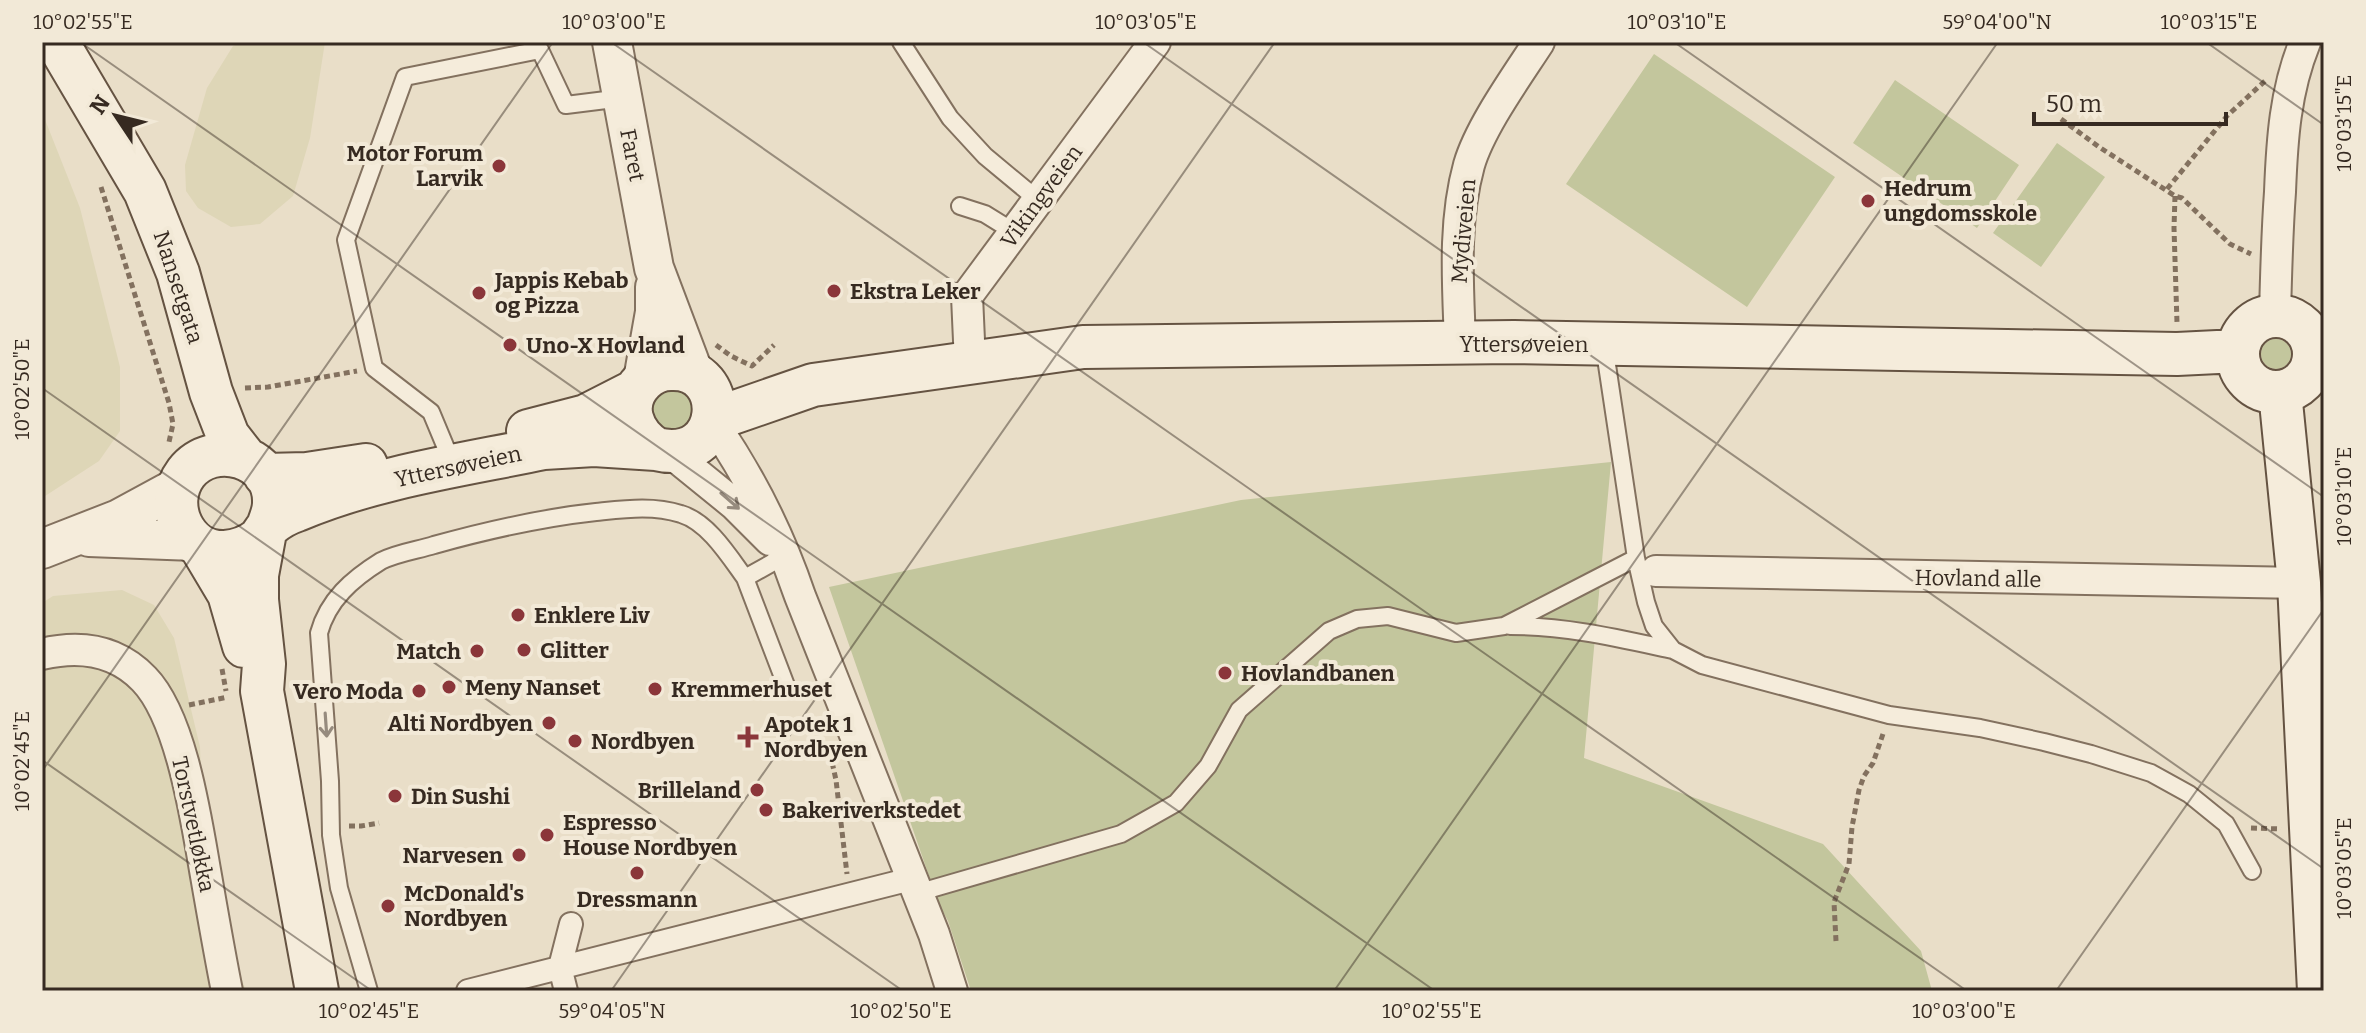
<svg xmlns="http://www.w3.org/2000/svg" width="2366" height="1033" viewBox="0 0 2366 1033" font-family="Bitter,serif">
  <rect width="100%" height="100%" fill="#e9dec8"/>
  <!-- farmland -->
  <path fill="#ded6b7" d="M243,42H325L310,138L293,196L260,224L231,227L198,208L186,191L185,165L207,88L233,46Z
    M42,112L80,208L120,367V431L99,461L42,498Z
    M122,590L154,605L174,638L200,747L203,825L224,928L246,991H42V603L53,596Z"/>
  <!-- green -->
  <path fill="#c3c69d" d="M1654,54L1835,177L1747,307L1566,184Z
    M1895,80L2019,165L1977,228L1853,143Z
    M2057,143L2105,177L2041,267L1993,233Z
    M2261 354a15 15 0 1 1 30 0a15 15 0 1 1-30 0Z
    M652 410a21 21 0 1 1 42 0a21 21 0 1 1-42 0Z
    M1611,462L1584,758L1823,844L1921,951L1932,991H971L948,921L938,902L829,587L1241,500Z"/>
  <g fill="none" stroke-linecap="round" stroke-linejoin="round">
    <!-- service casing -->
    <g stroke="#83715f" stroke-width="20">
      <path id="service" d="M901,42L950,118L985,156L1038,200
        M960,206L985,214L1014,232
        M1604,345L1636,558L1646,602L1654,626L1673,650L1702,665L1889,715L1980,728L2044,742L2091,754L2151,773L2189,794L2226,824L2252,871
        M446,448L431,412L374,368L346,240L405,77L540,50L566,105L622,98
        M745,578L787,688
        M1510,626C1567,626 1617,638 1673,650
        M917,893L1121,834L1176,803L1208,766L1239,710L1329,631L1357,619L1388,616L1456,633L1504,626L1636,558
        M369,991L339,888L331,835L330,781L319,633C328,600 352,579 381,561C396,553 418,550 434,545C488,530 540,518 596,512C625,509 653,505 681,514C708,522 729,556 745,578L786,555"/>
    </g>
    <!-- pedestrian casing -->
    <g stroke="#83715f" stroke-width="26">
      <path id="pedestrian" d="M468,991L911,879
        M566,991L560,967L571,924"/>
    </g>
    <!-- minor casing -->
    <g stroke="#83715f" stroke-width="34">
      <path id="minor" d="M2275,315C2276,274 2277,233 2280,192C2282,140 2285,91 2305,42
        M1460,343C1458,284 1453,223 1469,165C1480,127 1517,76 1539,42
        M970,363L967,296L1155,42
        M713,423C750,477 779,534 800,596L934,934L952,991
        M670,452L734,504L770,540
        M1656,571L2299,583
        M42,654C80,645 116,650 144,679C181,717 196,818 205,870C212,910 219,951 227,991"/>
    </g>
    <!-- tertiary casing -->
    <g stroke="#83715f" stroke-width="42">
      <path id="tertiary" d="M612,42L654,268L694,374
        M643,380L655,312V287
        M89,537L194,541
        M42,549L119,519L178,487"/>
    </g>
    <!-- secondary casing -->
    <g stroke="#655342" stroke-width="46">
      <path id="secondary" d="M57,42L145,191L178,273L211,392L228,436L246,459
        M2238 354a38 38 0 1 1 76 0a38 38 0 1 1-76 0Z
        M2280,392L2299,583L2319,991
        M715,419L813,385L1083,347L1514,342L2177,354L2238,351
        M528,431L586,416L635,391
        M265,475L307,474L366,465
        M268,526C271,518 274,511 274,503C276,456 213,438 186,473C162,505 185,554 225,552C238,551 249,547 259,539C263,534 266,528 270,525C277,519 288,513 297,510C375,477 462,465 544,448L594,445L656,449C728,466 732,366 671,369C661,369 650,374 643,381C620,404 632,434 656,449
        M265,532L257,575V600L264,664L262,691L317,991
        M201,547L229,594L244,646"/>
    </g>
    <!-- path -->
    <path stroke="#83715f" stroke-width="5" stroke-dasharray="6 4" stroke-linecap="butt" d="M2061,119L2099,147L2175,196L2182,198L2230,244L2251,254
      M101,187L169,403L173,424L169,442
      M2167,189L2227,116L2265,81
      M2175,196L2174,228L2177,323
      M716,345L731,356L752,366L774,345
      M245,388L268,387L357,371
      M222,669L226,691
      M189,705L228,697
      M784,728L822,720
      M830,753L836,780L847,874
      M349,826H361L379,823
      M2251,828L2281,829
      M1836,941L1834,902L1849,864L1852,827L1859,790L1864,776L1873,763L1884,731"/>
    <!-- service -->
    <use href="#service" stroke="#f5ecdb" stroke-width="16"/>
    <!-- pedestrian -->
    <use href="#pedestrian" stroke="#f5ecdb" stroke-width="22"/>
    <!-- minor -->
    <use href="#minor" stroke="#f5ecdb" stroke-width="30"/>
    <!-- tertiary -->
    <use href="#tertiary" stroke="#f5ecdb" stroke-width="38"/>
    <!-- secondary -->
    <use href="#secondary" stroke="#f5ecdb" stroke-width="42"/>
  </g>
  <!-- one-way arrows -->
  <defs><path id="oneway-shaft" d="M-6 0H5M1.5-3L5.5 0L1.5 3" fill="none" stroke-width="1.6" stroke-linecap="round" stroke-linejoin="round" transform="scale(2)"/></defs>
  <g stroke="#968b7e">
    <use href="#oneway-shaft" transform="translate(730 501) rotate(41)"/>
    <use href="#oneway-shaft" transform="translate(326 725) rotate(86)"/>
  </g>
  <!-- ticks -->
  <path fill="none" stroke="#362a21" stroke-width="2" stroke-opacity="0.45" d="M80,42L1435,991M611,42L1967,991M1143,42L2324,869M1674,42L2324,497M2206,42L2324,125M42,388L903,991M42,760L372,991M42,771L553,42M611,991L1275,42M1334,991L1998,42M2056,991L2324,609"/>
  <!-- markers -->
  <g fill="#8b363a" stroke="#f2e9d7" stroke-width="3">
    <circle cx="499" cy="166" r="8"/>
    <circle cx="1868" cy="201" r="8"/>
    <circle cx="834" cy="291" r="8"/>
    <circle cx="479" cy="293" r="8"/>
    <circle cx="510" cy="345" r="8"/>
    <circle cx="518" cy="615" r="8"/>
    <circle cx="524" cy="650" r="8"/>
    <circle cx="477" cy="651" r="8"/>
    <circle cx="1225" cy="673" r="8"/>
    <circle cx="449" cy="687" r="8"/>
    <circle cx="655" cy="689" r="8"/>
    <circle cx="419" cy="691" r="8"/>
    <circle cx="549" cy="723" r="8"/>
    <path d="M744 725h8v8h8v8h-8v8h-8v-8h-8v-8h8z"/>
    <circle cx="575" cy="741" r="8"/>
    <circle cx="757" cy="790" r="8"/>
    <circle cx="395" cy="796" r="8"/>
    <circle cx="766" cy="810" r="8"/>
    <circle cx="547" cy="835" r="8"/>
    <circle cx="519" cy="855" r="8"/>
    <circle cx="637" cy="873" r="8"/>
    <circle cx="388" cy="906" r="8"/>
  </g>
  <g text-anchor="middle" stroke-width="8" stroke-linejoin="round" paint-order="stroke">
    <!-- poi labels -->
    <g font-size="22" font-weight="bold" fill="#362a21" stroke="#f2e9d7" text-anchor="start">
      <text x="483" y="161" text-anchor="end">Motor Forum<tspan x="483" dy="25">Larvik</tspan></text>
      <text x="1884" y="196">Hedrum<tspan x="1884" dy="25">ungdomsskole</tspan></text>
      <text x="495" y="288">Jappis Kebab<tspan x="495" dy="25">og Pizza</tspan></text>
      <text x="850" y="299">Ekstra Leker</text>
      <text x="526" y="353">Uno-X Hovland</text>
      <text x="534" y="623">Enklere Liv</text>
      <text x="540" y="658">Glitter</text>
      <text x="461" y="659" text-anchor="end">Match</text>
      <text x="1241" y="681">Hovlandbanen</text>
      <text x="465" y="695">Meny Nanset</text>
      <text x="671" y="697">Kremmerhuset</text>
      <text x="403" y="699" text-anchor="end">Vero Moda</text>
      <text x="533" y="731" text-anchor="end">Alti Nordbyen</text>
      <text x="764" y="732">Apotek 1<tspan x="764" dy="25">Nordbyen</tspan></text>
      <text x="591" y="749">Nordbyen</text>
      <text x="741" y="798" text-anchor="end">Brilleland</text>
      <text x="411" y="804">Din Sushi</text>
      <text x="782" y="818">Bakeriverkstedet</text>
      <text x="563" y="830">Espresso<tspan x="563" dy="25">House Nordbyen</tspan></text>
      <text x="503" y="863" text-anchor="end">Narvesen</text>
      <text x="404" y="901">McDonald's<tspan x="404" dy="25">Nordbyen</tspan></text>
      <text x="637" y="907" text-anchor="middle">Dressmann</text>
    </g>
    <!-- street labels -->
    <g font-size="22" fill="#362a21" stroke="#f2e9d7">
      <text transform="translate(633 155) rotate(79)" y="8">Faret</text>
      <text transform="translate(1041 196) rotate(-54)" y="8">Vikingveien</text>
      <text transform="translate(1463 231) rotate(-85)" y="8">Mydiveien</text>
      <text transform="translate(179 287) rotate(72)" y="8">Nansetgata</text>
      <text x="1524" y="352">Yttersøveien</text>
      <text transform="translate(458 466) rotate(-12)" y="8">Yttersøveien</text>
      <text transform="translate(1978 578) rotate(1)" y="8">Hovland alle</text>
      <text transform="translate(194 824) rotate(78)" y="8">Torstvetløkka</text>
    </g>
  </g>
  <!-- border -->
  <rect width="2366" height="1033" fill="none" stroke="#f2e9d7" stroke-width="88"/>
  <!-- north arrow -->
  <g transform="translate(116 116) rotate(305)" stroke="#f2e9d7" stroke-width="6" paint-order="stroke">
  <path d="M0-6L14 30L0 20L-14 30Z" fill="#362a21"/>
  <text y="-12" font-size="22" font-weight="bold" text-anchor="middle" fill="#362a21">N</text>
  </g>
  <!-- scale -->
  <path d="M2034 112v12h192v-12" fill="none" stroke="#362a21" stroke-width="4"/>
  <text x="2046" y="112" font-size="24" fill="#362a21" stroke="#f2e9d7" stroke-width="6" paint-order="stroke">50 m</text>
  <rect x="44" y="44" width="2278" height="945" fill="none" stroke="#362a21" stroke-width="3"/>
  <g font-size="20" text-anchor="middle" fill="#362a21">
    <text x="83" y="29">10°02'55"E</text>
    <text x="614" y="29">10°03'00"E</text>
    <text x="1146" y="29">10°03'05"E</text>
    <text x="1677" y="29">10°03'10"E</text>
    <text x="1997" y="29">59°04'00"N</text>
    <text x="2209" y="29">10°03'15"E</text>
    <text transform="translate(2344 123) rotate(-90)" y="7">10°03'15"E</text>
    <text transform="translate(22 389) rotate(-90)" y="7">10°02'50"E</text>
    <text transform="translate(2344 496) rotate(-90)" y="7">10°03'10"E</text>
    <text transform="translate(22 761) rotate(-90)" y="7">10°02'45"E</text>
    <text transform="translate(2344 868) rotate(-90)" y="7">10°03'05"E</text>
    <text x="369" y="1018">10°02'45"E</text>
    <text x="612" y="1018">59°04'05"N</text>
    <text x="901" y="1018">10°02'50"E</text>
    <text x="1432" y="1018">10°02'55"E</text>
    <text x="1964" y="1018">10°03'00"E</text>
  </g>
</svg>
